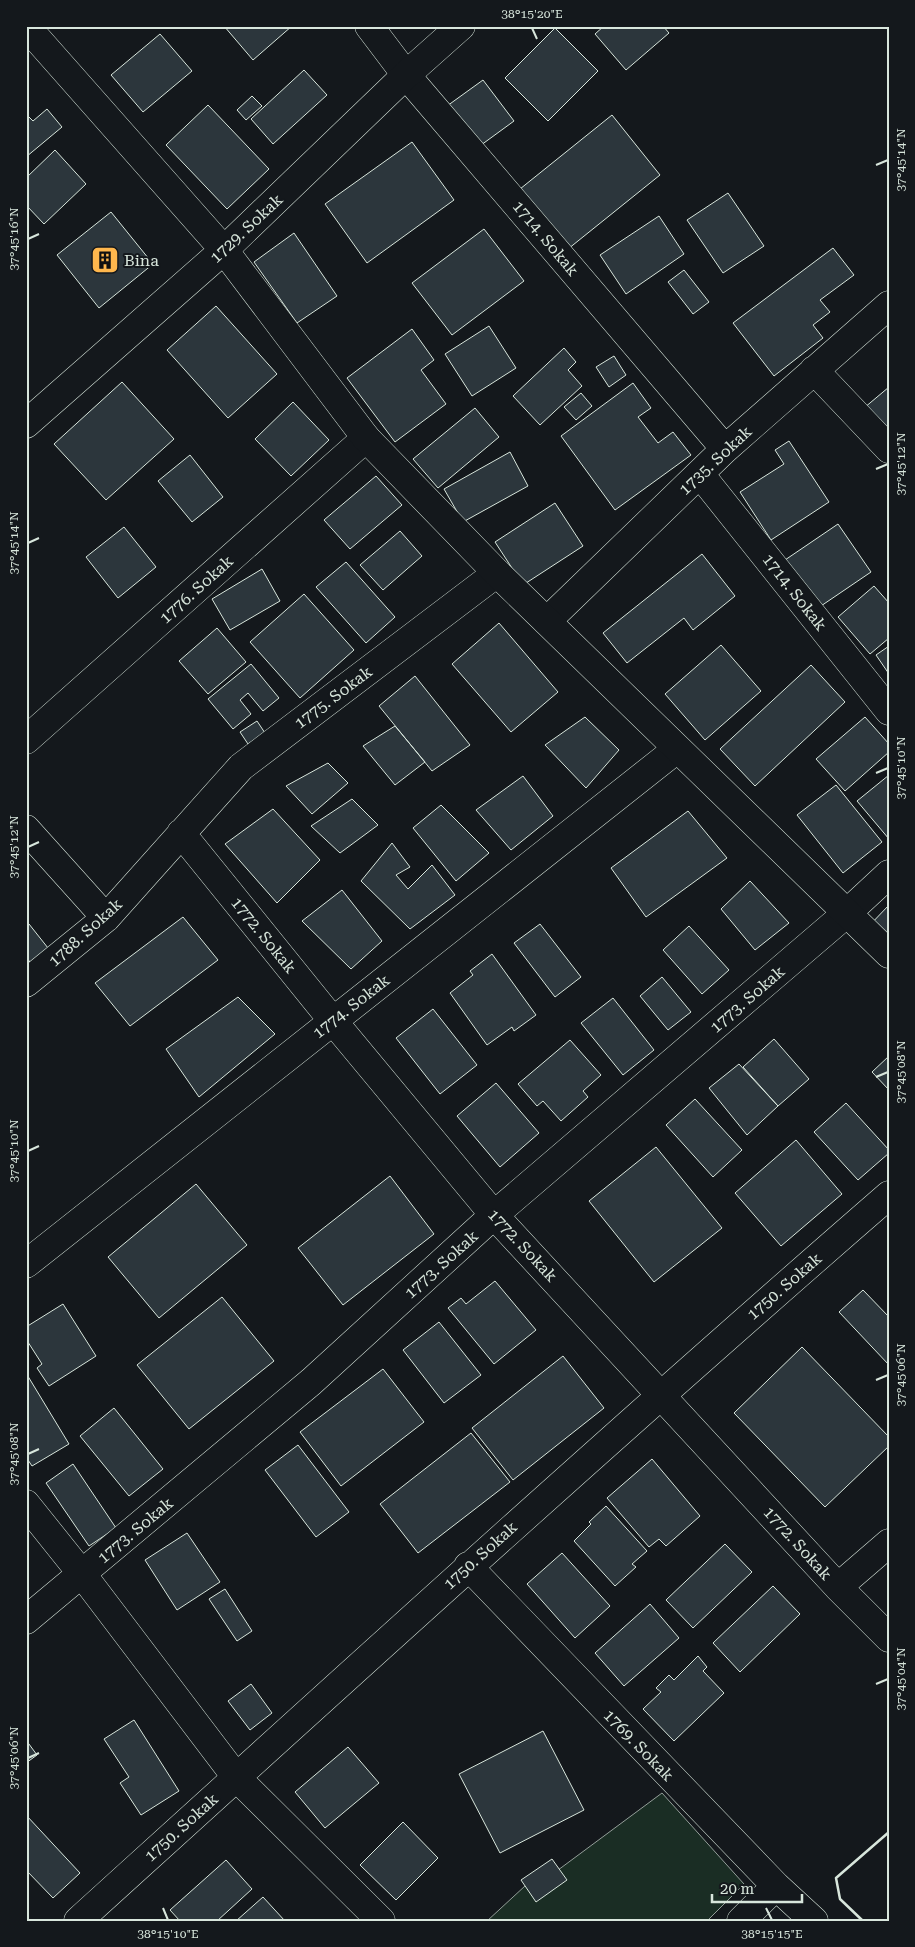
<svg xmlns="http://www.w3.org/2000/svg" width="915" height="1947" viewBox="0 0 915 1947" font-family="'Roboto Serif',serif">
  <rect width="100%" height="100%" fill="#14181c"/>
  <!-- green -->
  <path fill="#1a2d24" stroke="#939e99" d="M662,1793L744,1884L707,1921H487L538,1874L550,1876Z"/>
  <!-- building -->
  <path fill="#2c363c" stroke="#d8e6dc" d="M224,26H292L253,60Z
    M604,26H663L669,33L626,70L595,34Z
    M555,28L598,71L548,121L505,78Z
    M160,34L192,71L143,112L111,75Z
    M304,70L327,95L273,144L251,119Z
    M483,80L514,121L477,148L447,106Z
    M252,96L262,106L246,120L237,110Z
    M208,105L269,169L227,209L166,145Z
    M47,109L62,127L26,157V114L33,121Z
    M612,115L660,175L568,249L520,189Z
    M412,142L454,200L367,263L325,204Z
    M55,150L86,184L44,224L26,205V178Z
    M728,193L764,246L723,273L687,220Z
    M111,212L153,264L99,308L57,255Z
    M659,216L684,254L626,294L600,255Z
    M484,229L524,281L452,335L412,283Z
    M294,233L337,296L297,323L254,262Z
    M833,248L854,275L820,300L830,312L813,325L823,338L774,376L733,323Z
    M684,270L709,302L693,314L668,282Z
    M216,306L277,374L228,418L167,350Z
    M489,326L516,368L472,396L445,354Z
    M412,329L434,360L421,370L446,404L395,442L347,378Z
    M564,348L576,362L568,370L582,386L540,425L513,396Z
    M614,356L626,375L609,387L596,367Z
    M122,382L174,439L106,500L54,444Z
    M633,383L651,408L638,417L658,443L673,432L691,455L615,510L561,436Z
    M889,387V438L864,408Z
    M581,393L592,406L576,420L564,407Z
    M293,402L329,440L291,476L255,439Z
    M475,408L499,437L438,488L413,459Z
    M789,441L829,502L771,540L740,492L784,464L775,450Z
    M510,452L528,486L463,522L444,489Z
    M190,455L223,497L192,522L158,481Z
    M376,476L402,505L350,549L324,520Z
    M555,503L583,546L523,585L495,542Z
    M838,524L871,572L818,608L785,560Z
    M124,527L156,567L118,598L86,557Z
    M400,531L422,556L383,590L360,565Z
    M702,554L735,596L693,630L684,618L627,663L603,633Z
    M346,562L395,617L366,643L316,587Z
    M262,569L280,601L230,630L212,599Z
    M874,586L889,603V638L870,654L838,617Z
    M304,594L354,650L300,698L250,642Z
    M499,623L558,692L511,732L452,664Z
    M217,628L246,662L208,694L179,661Z
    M721,645L761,691L705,740L665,694Z
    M889,646V674L876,655Z
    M251,664L279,698L263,711L248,693L240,700L251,714L233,729L208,699Z
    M811,665L845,702L755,786L720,749Z
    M415,676L470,745L432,771L379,706Z
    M585,717L619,750L586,788L545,745Z
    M865,717L889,744V752L845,791L816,759Z
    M257,721L265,733L248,744L240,732Z
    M395,726L425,762L395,785L363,746Z
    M328,763L348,783L312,814L286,786Z
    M889,775V839L857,801Z
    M523,776L553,816L511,850L476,810Z
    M836,785L882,842L843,873L797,815Z
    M352,799L378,825L340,853L311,826Z
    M441,805L489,853L456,881L413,828Z
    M273,809L320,860L277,903L225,844Z
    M688,811L727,858L646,917L611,868Z
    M392,843L410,867L396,875L408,889L432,865L455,895L410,929L361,881Z
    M750,881L789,923L755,950L721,909Z
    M342,890L382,941L351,969L302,921Z
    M889,905V948L867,928Z
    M183,917L218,960L130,1026L95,983Z
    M29,924L48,948L30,962L26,957V926Z
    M540,924L581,977L555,997L514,943Z
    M689,926L729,970L702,994L663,950Z
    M492,954L536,1015L514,1031L512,1027L487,1045L450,993L473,975L470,971Z
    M662,977L691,1012L668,1030L640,996Z
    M238,997L275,1034L199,1097L166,1049Z
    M613,998L654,1050L623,1075L581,1023Z
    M433,1009L477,1065L440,1094L396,1038Z
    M774,1039L809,1079L778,1106L743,1067Z
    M570,1040L601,1075L583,1091L588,1097L561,1121L543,1101L537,1106L518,1084Z
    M889,1056V1090L872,1072Z
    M739,1064L778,1106L747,1135L709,1088Z
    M496,1083L539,1133L500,1167L457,1116Z
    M695,1099L742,1150L713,1177L666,1125Z
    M846,1103L889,1150V1153L858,1180L814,1132Z
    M796,1140L842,1194L781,1246L735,1193Z
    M656,1147L722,1228L654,1282L589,1201Z
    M390,1176L434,1234L343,1305L298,1248Z
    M196,1184L247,1245L159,1318L108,1257Z
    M495,1281L536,1330L494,1364L448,1308L461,1298L466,1304Z
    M863,1290L889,1317V1365L839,1312Z
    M222,1297L274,1361L189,1429L137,1365Z
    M63,1304L96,1356L49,1386L37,1368L42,1364L26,1339V1327Z
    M439,1322L481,1375L444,1403L403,1350Z
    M802,1347L889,1437V1446L825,1507L734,1413Z
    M563,1356L604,1408L513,1480L472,1428Z
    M383,1369L424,1422L341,1486L300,1432Z
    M26,1373L69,1444L32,1466L26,1457Z
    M114,1408L163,1469L129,1496L80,1436Z
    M471,1433L510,1482L418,1553L380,1504Z
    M298,1445L349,1512L316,1537L265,1470Z
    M652,1459L700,1516L666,1546L659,1539L649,1547L607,1498Z
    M73,1464L116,1528L89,1546L46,1483Z
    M606,1506L647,1551L632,1564L636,1567L615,1586L574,1541L591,1524L589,1522Z
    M187,1533L220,1582L177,1610L145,1560Z
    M725,1544L752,1572L693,1628L666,1600Z
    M562,1553L610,1606L575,1638L527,1584Z
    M773,1586L800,1614L740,1672L713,1643Z
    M225,1589L252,1631L237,1641L209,1599Z
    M650,1604L679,1638L624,1686L595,1653Z
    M698,1656L707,1667L703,1671L724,1693L674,1741L643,1709L661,1692L656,1688L669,1675L674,1680Z
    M251,1684L272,1713L250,1730L228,1701Z
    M134,1720L179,1791L141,1815L120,1783L129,1777L104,1739Z
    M543,1731L584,1810L500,1853L459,1774Z
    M26,1740L37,1755L26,1763Z
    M348,1747L379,1783L325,1828L295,1792Z
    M26,1815L80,1873L53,1898L26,1870Z
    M403,1822L438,1858L396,1900L360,1865Z
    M552,1859L567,1880L536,1902L521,1880Z
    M226,1860L252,1889L217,1921H180L170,1910Z
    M263,1897L285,1921H236Z"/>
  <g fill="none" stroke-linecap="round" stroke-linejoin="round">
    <!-- street casing -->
    <g stroke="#d8e6dc" stroke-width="29">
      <path id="street" d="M369,26L406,75L725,449
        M814,370L889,449
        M700,474L889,711
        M547,621L725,449L889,305
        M26,740L366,438
        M26,829L106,918
        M181,833L333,1021L494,1215L838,1587L889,1638
        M26,983L106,918L241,767L497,573
        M26,1264L677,749
        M26,1504L82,1574L236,1777L381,1921
        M468,1566L776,1886L814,1921
        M838,1587L889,1543
        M26,1620L311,1382L494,1215L847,913L889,874
        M78,1921C347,1677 615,1433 889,1195
        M741,1921L776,1886"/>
    </g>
    <!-- secondary casing -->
    <g stroke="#d8e6dc" stroke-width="29">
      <path id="secondary" d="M26,26L224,250L366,438L497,573L889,954
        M26,424L224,250L406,75L461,26"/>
    </g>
    <!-- street -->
    <use href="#street" stroke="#14181c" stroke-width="28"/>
    <!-- secondary -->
    <use href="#secondary" stroke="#14181c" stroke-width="28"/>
    <!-- wall -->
    <path stroke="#d8e6dc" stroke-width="2.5" d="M863,1921L840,1899L836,1878L889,1832"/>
  </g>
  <!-- ticks -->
  <path fill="none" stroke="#d8e6dc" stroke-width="2" d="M532,28L537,39M876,165L888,160M28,239L39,234M876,469L888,464M28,543L39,538M876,773L888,768M28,847L39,842M876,1077L888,1072M28,1151L39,1146M876,1380L888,1375M28,1454L39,1449M876,1684L888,1679M28,1758L39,1753M163,1908L168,1920M766,1908L772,1920"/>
  <!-- icons -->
  <defs>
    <g id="building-square" transform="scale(1.4375)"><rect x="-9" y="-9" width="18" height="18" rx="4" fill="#ffb74d" stroke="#14181c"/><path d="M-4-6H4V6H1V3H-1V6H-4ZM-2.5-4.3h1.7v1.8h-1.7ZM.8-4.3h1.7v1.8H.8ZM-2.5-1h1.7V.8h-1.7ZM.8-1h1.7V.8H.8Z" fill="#111"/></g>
  </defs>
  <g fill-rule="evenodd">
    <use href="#building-square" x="105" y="260"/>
  </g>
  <g text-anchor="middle" stroke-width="4" stroke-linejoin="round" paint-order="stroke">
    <!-- street labels -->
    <g font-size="16" fill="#d8e6dc" stroke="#14181c">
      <text transform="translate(246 228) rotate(-43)" y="6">1729. Sokak</text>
      <text transform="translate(546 238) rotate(50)" y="6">1714. Sokak</text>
      <text transform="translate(715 460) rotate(-43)" y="6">1735. Sokak</text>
      <text transform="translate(196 589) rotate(-42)" y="6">1776. Sokak</text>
      <text transform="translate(795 592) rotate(52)" y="6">1714. Sokak</text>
      <text transform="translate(333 697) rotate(-37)" y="6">1775. Sokak</text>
      <text transform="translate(85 932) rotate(-42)" y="6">1788. Sokak</text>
      <text transform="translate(264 935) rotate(51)" y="6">1772. Sokak</text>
      <text transform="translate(747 999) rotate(-41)" y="6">1773. Sokak</text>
      <text transform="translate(351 1006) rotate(-38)" y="6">1774. Sokak</text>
      <text transform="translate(523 1245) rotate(47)" y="6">1772. Sokak</text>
      <text transform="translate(441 1264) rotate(-42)" y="6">1773. Sokak</text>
      <text transform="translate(784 1286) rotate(-41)" y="6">1750. Sokak</text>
      <text transform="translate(135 1530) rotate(-40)" y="6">1773. Sokak</text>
      <text transform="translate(798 1543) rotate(48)" y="6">1772. Sokak</text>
      <text transform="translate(480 1555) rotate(-42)" y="6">1750. Sokak</text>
      <text transform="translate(639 1745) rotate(46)" y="6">1769. Sokak</text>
      <text transform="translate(181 1827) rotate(-42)" y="6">1750. Sokak</text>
    </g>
    <!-- poi labels -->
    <g font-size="16" fill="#d8e6dc" stroke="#14181c" text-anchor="start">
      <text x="124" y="266">Bina</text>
    </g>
  </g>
  <!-- border -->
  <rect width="915" height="1947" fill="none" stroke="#14181c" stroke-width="55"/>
  <!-- scale -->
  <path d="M712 1894v8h90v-8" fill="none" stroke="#d8e6dc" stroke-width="2.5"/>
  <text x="720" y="1894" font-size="15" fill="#d8e6dc" stroke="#14181c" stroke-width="4" paint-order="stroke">20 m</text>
  <rect x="28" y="28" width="860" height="1892" fill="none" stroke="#d8e6dc" stroke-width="2"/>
  <g font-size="12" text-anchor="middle" fill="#d8e6dc">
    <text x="532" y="18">38°15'20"E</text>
    <text transform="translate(901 160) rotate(-90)" y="4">37°45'14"N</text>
    <text transform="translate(14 239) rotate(-90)" y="4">37°45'16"N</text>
    <text transform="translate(901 464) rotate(-90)" y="4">37°45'12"N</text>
    <text transform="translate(14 543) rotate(-90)" y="4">37°45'14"N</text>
    <text transform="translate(901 768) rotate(-90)" y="4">37°45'10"N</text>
    <text transform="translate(14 847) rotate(-90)" y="4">37°45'12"N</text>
    <text transform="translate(901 1072) rotate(-90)" y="4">37°45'08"N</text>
    <text transform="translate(14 1151) rotate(-90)" y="4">37°45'10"N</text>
    <text transform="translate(901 1375) rotate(-90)" y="4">37°45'06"N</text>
    <text transform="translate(14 1454) rotate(-90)" y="4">37°45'08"N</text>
    <text transform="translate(901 1679) rotate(-90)" y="4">37°45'04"N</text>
    <text transform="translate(14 1758) rotate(-90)" y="4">37°45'06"N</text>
    <text x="168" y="1938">38°15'10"E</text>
    <text x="772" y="1938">38°15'15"E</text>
  </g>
</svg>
